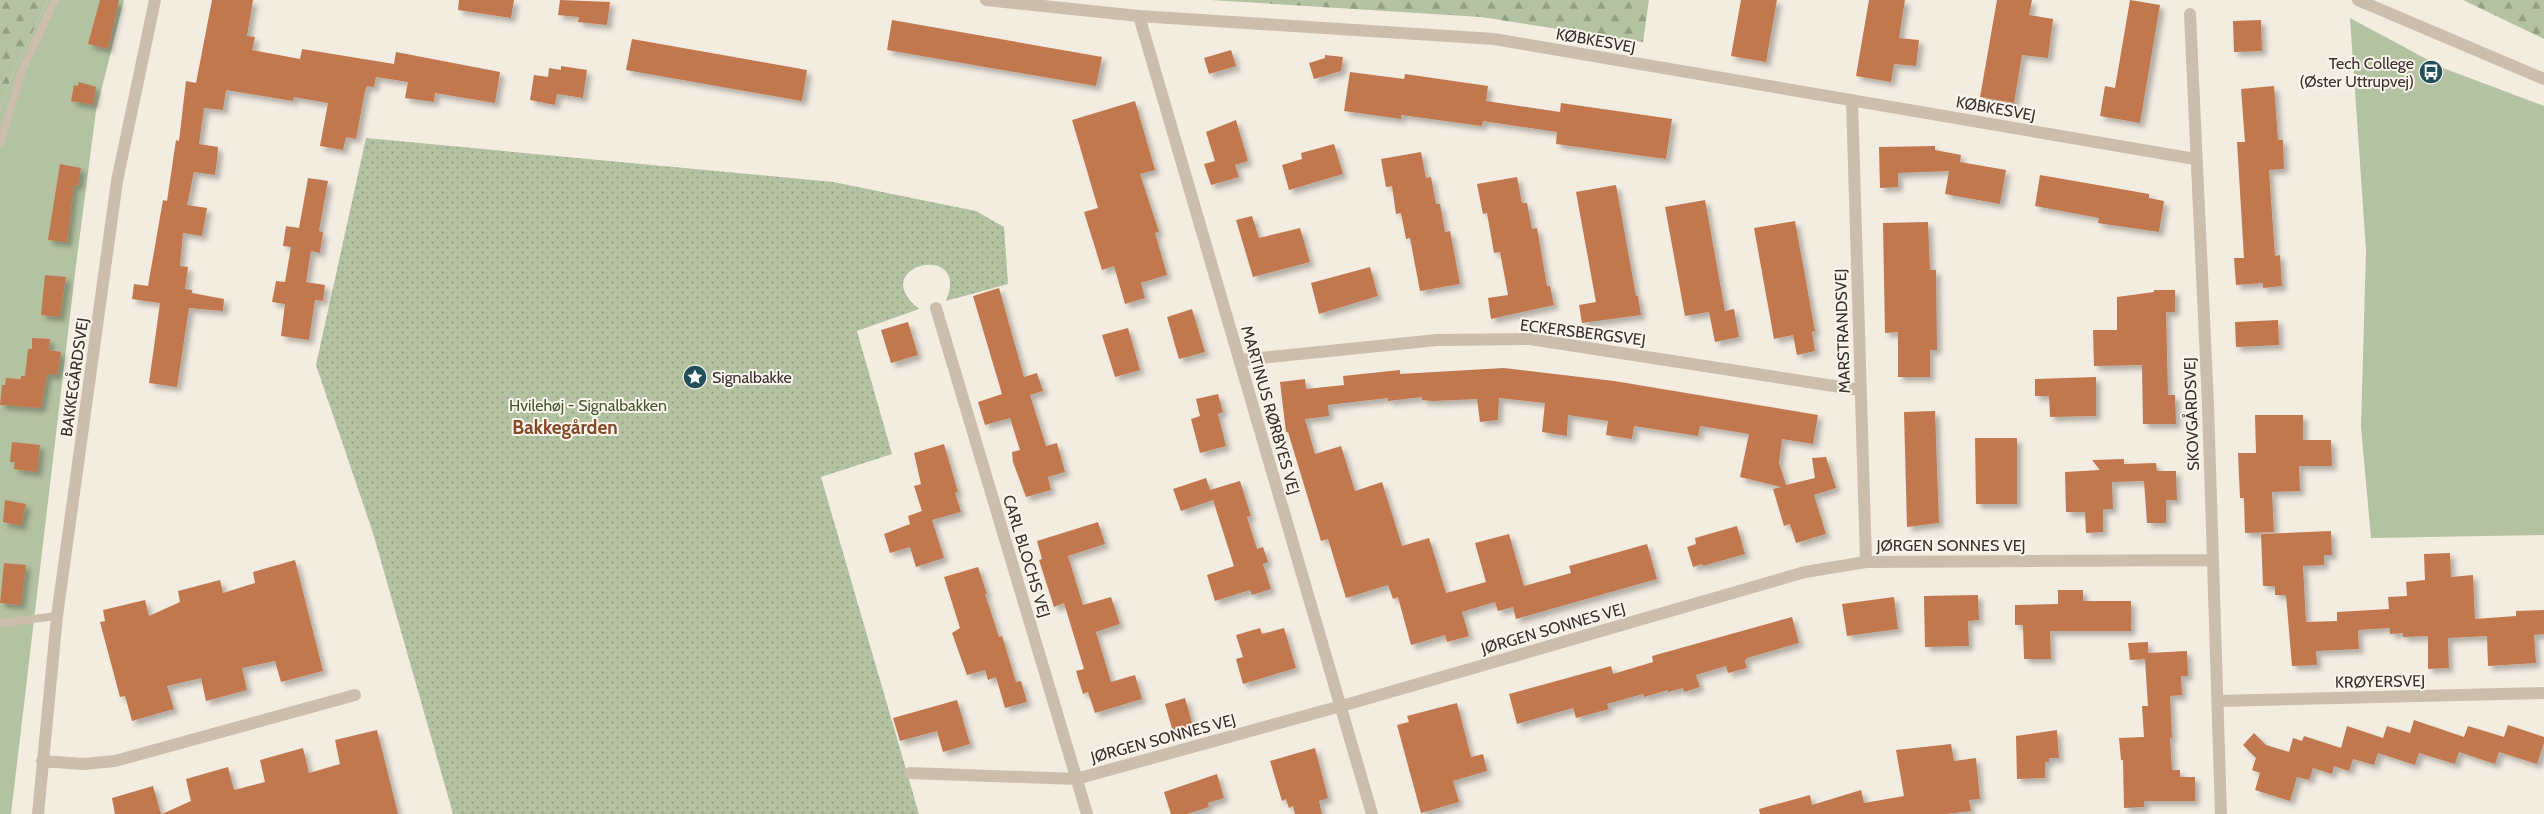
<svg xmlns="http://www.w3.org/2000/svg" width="2544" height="814" viewBox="0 0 2544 814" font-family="Cabin,sans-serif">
  <defs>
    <pattern id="forest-firs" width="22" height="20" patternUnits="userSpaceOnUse" patternTransform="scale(1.25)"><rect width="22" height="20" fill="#b3c2a1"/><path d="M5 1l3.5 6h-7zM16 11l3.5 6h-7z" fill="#939e83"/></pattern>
    <pattern id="park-dots" width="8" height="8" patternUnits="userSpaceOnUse" patternTransform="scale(1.25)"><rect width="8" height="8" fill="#b3c2a1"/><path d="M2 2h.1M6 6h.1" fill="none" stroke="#939e83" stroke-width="1.8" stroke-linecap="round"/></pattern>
    <filter id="shadow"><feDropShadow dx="4.5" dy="4.5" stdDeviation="2.5" flood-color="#0004"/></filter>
  </defs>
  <rect width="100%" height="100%" fill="#f3ece1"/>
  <!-- green -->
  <path fill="#b3c2a1" d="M48,0H124L96,111L76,265L11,814H0V111L11,77Z
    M2350,18L2443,68L2544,106V535L2371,538L2361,427L2366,250Z"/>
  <!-- forest -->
  <path fill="url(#forest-firs)" d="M0,0H48L11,77L0,111Z
    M1211,0H1649L1643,42L1481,17Z
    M2463,0H2544V39Z"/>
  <!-- park -->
  <path fill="url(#park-dots)" d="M366,138L833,182L976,211L1004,227L1008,284L946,301C972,240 864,265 919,309L857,331L892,454L821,477L919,814H453L373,533L316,365Z"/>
  <!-- building -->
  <path fill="#c27850" filter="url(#shadow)" d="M100,0H119L108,49L88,44Z
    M212,0H253L247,36L255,37L252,50L300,59L302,49L394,64L396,52L500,72L495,103L435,93L434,102L405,98L408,82L376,77L374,87L367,86L365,91L356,139L346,137L343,150L320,146L328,103L294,97L293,101L226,90L223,110L204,108L199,144L218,147L217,160L215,175L194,172L187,205L207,208L202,236L183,233L180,266L188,267L185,289L192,290V293L224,299L223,311L189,308L177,387L149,383L160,303L132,299L134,284L148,286L163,200L167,201L176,140L179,141L186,81L196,83Z
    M459,0H514L511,18L458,10Z
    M560,0L610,2L607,25L578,22L579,17L558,15Z
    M1741,0H1777L1766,62L1731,56Z
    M1869,0H1905L1899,38L1919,40L1916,66L1894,64L1891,82L1856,76Z
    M1997,0H2032L2029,15L2053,19L2048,58L2022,55L2014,103L1980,97Z
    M2130,0L2160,5L2140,123L2100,116L2105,86L2115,88Z
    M892,20L1102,57L1096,86L887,50Z
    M2261,20L2262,51L2234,52L2233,21Z
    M632,39L807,70L802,101L626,70Z
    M1231,50L1236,66L1209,74L1204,58Z
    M1325,55L1343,57L1341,71L1314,79L1309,63L1325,58Z
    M561,66L587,70L583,98L557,94L555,105L530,100L534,75L548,77L549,68L561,70Z
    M1350,72L1404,79L1405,74L1488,86L1486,101L1560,112L1561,103L1672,119L1666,159L1556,144L1557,132L1483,121L1482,126L1401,115V119L1344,111Z
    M79,82L96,87L93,105L71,101L74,85L78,86Z
    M2274,86L2278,140H2283L2284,169L2269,170L2275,256L2280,255L2282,286L2263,288V283L2236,285L2234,258H2244L2237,142H2245L2241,89Z
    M1135,101L1155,170L1140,174L1159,232L1155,233L1167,275L1141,283L1145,298L1125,304L1114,266L1102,270L1084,212L1098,208L1072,120Z
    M1236,120L1248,161L1235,165L1239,177L1211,185L1204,164L1215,161L1206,132Z
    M1334,144L1343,174L1289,190L1282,165L1302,159L1301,153Z
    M1935,146V150L1961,155L1960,162L2006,170L2000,204L1945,194L1949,171L1898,173V187L1880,188L1879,147Z
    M1421,152L1426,178L1431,177L1436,204H1440L1445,232L1450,231L1460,284L1420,291L1410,238L1406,239L1401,213L1396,214L1392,186L1386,187L1381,159Z
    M60,164L81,168L78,186L74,185L67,242L48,240Z
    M2040,175L2149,194V198L2164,201L2159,232L2098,223L2099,218L2035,206Z
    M1517,177L1522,203H1527L1532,229L1537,228L1547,286H1550L1554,305L1491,319L1488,298L1508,295L1500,252L1494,253L1487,213L1483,214L1477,184Z
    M308,178L328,181L319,231L323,232L320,253L311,251L306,282L325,285L323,301L315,300L309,340L281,336L285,304L272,302L276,281L285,282L291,247L283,246L286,226L299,228Z
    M1616,185L1636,296H1638L1641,315L1582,323L1579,305L1596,302L1576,192Z
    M1705,200L1725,311L1734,309L1739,337L1715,342L1709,312L1685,316L1665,207Z
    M1252,216L1259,238L1300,228L1310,262L1253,277L1236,220Z
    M1795,221L1815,331L1812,332L1815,351L1797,355L1793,335L1774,339L1754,228Z
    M1928,222L1930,270H1936L1937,350H1930V377H1898V332L1885,333L1883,223Z
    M1370,267L1378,296L1319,314L1311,283Z
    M45,275L66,277L60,317L41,315Z
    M999,288L1024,377L1037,373L1043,391L1030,395L1046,446L1057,443L1065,472L1048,477L1051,490L1026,497L1013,462L1012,452L1020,450L1010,418L985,425L978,402L1002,394L973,296Z
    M2154,290H2175V312H2166L2168,395H2175L2176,424H2143L2142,365L2094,366L2093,330H2117V297L2154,292Z
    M1192,309L1205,352L1179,359L1167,317Z
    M2278,320L2279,345L2236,347L2235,322Z
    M908,322L918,355L891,363L881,330Z
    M1128,328L1140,370L1115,377L1102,335Z
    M32,338L50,339L49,350L61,352L58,372L56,375L47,374L41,408L0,405L2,385H5L6,378L21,379V376H25L28,349H32Z
    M1504,368L1614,381L1818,415L1813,444L1782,439L1779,463L1786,485L1815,478L1812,458L1826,457L1836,488L1814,495L1826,534L1796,543L1790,524L1784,526L1773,489L1781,487L1740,477L1749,434L1700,426L1698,436L1634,426L1632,439L1606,435L1608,421L1568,415L1567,436L1542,432L1545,403L1499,398L1498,420L1480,422L1477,399L1433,401L1422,400V397L1388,401V398L1328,405L1329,416L1305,419L1315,454L1341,446L1355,491L1382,482L1402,546L1429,538L1446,593L1486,582L1475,543L1509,534L1524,586L1571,573L1569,566L1647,544L1657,579L1516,619L1513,607L1498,611L1495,602L1462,612L1469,636L1447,642L1445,635L1411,645L1398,597L1393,599L1388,585L1346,598L1328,539L1321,541L1288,432H1286L1280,382L1305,379L1306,389L1344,385L1343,376L1400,370V374Z
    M2096,377V416L2050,417L2049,396H2035V379Z
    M1218,394L1223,412L1218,414L1226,446L1200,453L1191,419L1200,416L1196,399Z
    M1935,411L1939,523L1907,527L1904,412Z
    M2255,415H2303V440H2331L2332,466H2299L2300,491L2272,492L2274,532L2245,533L2244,498H2240L2238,453H2256Z
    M1975,438H2017V504H1976Z
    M12,442L40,445L37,472L14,469L15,462H10Z
    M944,444L958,492L955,493L961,512L932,520L944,558L916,567L910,547L890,553L884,534L910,524L908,516L922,511L914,486L921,484L914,453Z
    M2124,459V464L2156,463L2157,471H2176L2177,500H2166V523H2147L2144,481L2112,482L2113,509H2103V532L2086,533L2085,512H2066L2065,472L2100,470L2092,460Z
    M1206,478L1210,490L1240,481L1251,516L1247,517L1257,549L1263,547L1268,562L1263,564L1271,589L1252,595L1250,590L1215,601L1207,575L1234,566L1213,500L1181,511L1173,489Z
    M5,500L26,504L21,526L3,522Z
    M1098,522L1105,544L1068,556L1083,605L1111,597L1120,624L1096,632L1111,682L1135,675L1142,699L1095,713L1088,692L1083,694L1076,671L1084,669L1064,603L1054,607L1039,560L1042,559L1037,541Z
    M1737,526L1745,554L1703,566L1702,564L1693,567L1687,547L1696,544L1695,538Z
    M2331,531L2332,555H2324V565L2303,566L2306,622L2337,621V612L2389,609L2388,597L2407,596L2406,582L2425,580L2424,554L2450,553L2451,577L2473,575L2475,619L2516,616V611L2544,610V634L2534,635L2536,663L2488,666L2487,636L2448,638L2449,668L2428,669V636L2403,637V633L2390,634V628L2358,630L2359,649L2316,651L2317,665L2292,666L2286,595H2275V586H2263L2261,534Z
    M295,560L323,671L281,682L275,661L242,668L247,690L206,701L201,678L167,686L174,709L132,721L125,696L120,697L100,622L105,621L103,610L145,600L149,616L180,602L178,591L220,580L223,593L255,583L253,572Z
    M4,563L26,565L21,605L0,603Z
    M978,567L987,594H985L999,637L1002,636L1016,682L1021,681L1027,702L1005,708L996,677L988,680L985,670L967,675L952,633L960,628L944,577Z
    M2058,590H2083V601H2131V631H2050L2051,659H2024L2023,625H2015V605L2058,604Z
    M1978,595L1979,620L1968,621L1969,646L1925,647L1924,596Z
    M1894,597L1898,629L1847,636L1842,604Z
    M1792,617L1799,643L1747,658L1745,661L1747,668L1728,673L1726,666L1696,675L1700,687L1684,692L1683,688L1668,692V690L1644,697L1643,694L1607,704L1609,709L1576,718L1573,708L1517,724L1509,694L1611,666L1613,674L1653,662L1652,656Z
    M1260,628L1262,634L1284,628L1296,668L1243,684L1236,659L1243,657L1236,635Z
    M2148,642V653L2187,651L2188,676H2181L2182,695L2170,696L2172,738H2170L2172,770H2180V777H2195V801H2144V807L2124,808L2123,760H2121L2119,738L2144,737L2142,706H2148L2145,659L2130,660L2128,643Z
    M1185,698L1193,726L1173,732L1165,704Z
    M957,700L970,744L943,752L937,731L900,741L893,718Z
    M1457,703L1471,757L1483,754L1487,771L1453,781L1459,802L1421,813L1397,725L1409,722L1407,716Z
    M2414,720L2464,737L2468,726L2504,737L2508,725L2544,737V743L2537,764L2499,752L2495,764L2459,752L2455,764L2419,753L2415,765L2378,753L2374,765L2353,759L2349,771L2334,766L2332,774L2313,768L2309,780L2297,777L2290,801L2255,790L2260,773L2252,770L2256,758L2243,745L2254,733L2266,745L2289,752L2293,738L2302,741L2304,736L2341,748L2347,726L2383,738L2387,726L2410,733Z
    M377,730L398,814H162L191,801L186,779L228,767L234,790L265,782L260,760L303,748L309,773L340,764L335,740Z
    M2057,730L2059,758H2049V762H2045V778L2017,779L2016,736Z
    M1951,744L1954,761L1976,758L1980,799L1969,800L1971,811L1946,814H1760L1759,809L1810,795L1812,805L1861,790L1864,803L1904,796L1896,750Z
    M1315,748L1328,798L1319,801L1322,814H1295L1293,806L1289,808L1286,799L1282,801L1270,761Z
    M1217,774L1224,798L1208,803L1209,807L1187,814H1171L1164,792Z
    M153,786L161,814H115L112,798Z"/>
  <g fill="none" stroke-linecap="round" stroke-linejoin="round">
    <!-- service -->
    <path stroke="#cbbeac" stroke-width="8" d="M0,143L23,68L55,0
      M0,623L57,616"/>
    <!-- minor -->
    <path stroke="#cbbeac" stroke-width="12" d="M986,0L1139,16L1494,39L2195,159
      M2190,14L2208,405L2221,814
      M1139,16L1372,814
      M1852,100L1866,562
      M936,308L1087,814
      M1240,360L1437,340L1530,339L1860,390
      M2218,701L2544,693
      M42,761L83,764L115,761L355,695
      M910,773L1076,779L1352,703L1805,572L1866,562L2212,560
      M38,814L57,616L117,181L155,0"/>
    <!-- tertiary -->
    <path stroke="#cbbeac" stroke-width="12" d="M2358,0L2544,79"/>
  </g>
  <!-- icons -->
  <defs>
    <g id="bus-disc" transform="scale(1.25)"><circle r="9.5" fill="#22505a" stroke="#faf6ed"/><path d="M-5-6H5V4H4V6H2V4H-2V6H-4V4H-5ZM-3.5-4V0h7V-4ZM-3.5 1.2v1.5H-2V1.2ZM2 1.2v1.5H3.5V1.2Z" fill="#fff"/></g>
    <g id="sight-disc" transform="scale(1.25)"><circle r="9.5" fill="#22505a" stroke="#faf6ed"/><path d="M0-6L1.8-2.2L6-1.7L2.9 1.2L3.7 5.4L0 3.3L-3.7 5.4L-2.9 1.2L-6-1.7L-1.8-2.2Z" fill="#fff"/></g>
  </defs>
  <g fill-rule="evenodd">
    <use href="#bus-disc" x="2431" y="72"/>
    <use href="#sight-disc" x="695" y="377"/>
  </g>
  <g text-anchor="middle" stroke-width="4" stroke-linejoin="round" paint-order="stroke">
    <!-- street labels -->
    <g font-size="16" fill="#39312b" stroke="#faf6ed">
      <text transform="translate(1596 40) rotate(10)" y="6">KØBKESVEJ</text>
      <text transform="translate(1996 108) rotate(10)" y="6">KØBKESVEJ</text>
      <text transform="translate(1842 331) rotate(-92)" y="6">MARSTRANDSVEJ</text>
      <text transform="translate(1583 332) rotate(7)" y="6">ECKERSBERGSVEJ</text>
      <text transform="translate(74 377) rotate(-82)" y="6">BAKKEGÅRDSVEJ</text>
      <text transform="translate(1271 410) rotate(74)" y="6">MARTINUS RØRBYES VEJ</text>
      <text transform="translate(2191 414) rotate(-92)" y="6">SKOVGÅRDSVEJ</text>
      <text x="1951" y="551">JØRGEN SONNES VEJ</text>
      <text transform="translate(1027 556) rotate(73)" y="6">CARL BLOCHS VEJ</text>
      <text transform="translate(1553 628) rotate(-16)" y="6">JØRGEN SONNES VEJ</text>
      <text transform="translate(2380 681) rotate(-1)" y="6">KRØYERSVEJ</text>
      <text transform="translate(1163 738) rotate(-15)" y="6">JØRGEN SONNES VEJ</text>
    </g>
    <!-- poi labels -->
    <g font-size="16" fill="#39312b" stroke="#faf6ed" text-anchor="end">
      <text x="2414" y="69">Tech College<tspan x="2414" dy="18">(Øster Uttrupvej)</tspan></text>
      <text x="712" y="383" text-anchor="start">Signalbakke</text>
    </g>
    <!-- park labels -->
    <g font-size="16" fill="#44572f" stroke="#faf6ed">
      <text x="588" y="411">Hvilehøj - Signalbakken</text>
    </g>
    <!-- quarter labels -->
    <g font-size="19" font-weight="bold" fill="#864827" stroke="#faf6ed">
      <text x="565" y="434">Bakkegården</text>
    </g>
  </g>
</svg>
